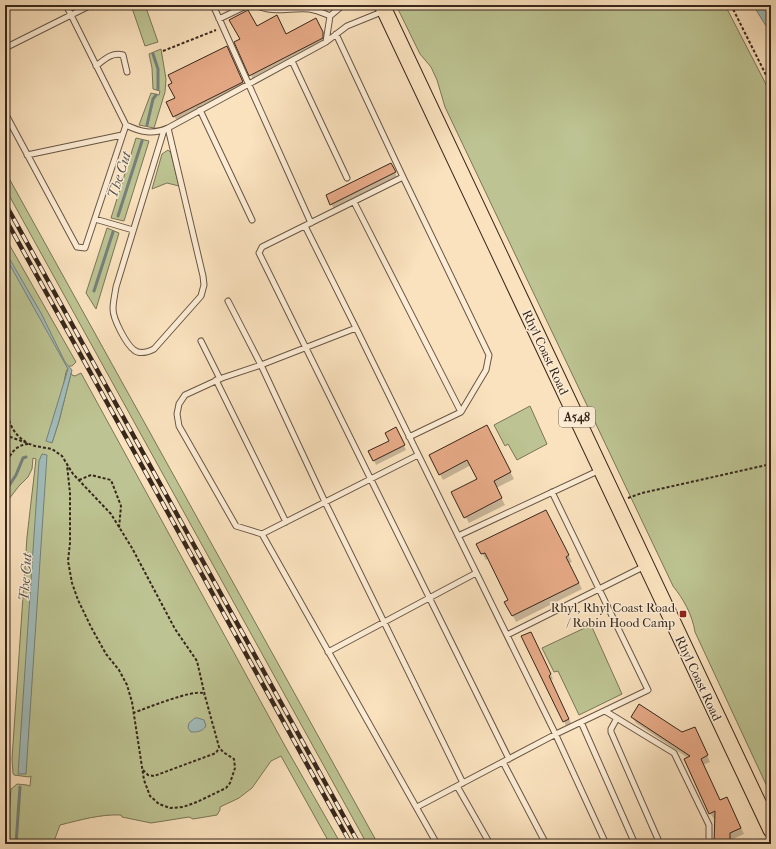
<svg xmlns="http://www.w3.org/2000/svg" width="776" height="849" viewBox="0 0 776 849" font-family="'IM FELL French Canon',serif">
  <rect width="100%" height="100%" fill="#fae2be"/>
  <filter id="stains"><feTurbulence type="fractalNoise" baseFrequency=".005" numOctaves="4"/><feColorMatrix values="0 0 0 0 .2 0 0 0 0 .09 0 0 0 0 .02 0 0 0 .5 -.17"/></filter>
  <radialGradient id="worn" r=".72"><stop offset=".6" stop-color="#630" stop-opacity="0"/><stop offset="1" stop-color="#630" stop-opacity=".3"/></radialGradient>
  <!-- green -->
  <path fill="#bdc392" stroke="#7a7557" d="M131,5H145L158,42L145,46Z
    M396,5H725L771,94V795L695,632C692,614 684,600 673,586L445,107L437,80L431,67L420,54Z
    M161,49L166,79L165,92L154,128L139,125L151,93L159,95L160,91L153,89L152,68L149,54Z
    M136,138L149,141L124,221L111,218Z
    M168,150L171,153L179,186L167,183L152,189L162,154Z
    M5,171L378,844H367L5,188Z
    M107,228L119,233L96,309L86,293Z
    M5,237L76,362L72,366H69L66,372L52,443L59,421L71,373L72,375L75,376L81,373L285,746L341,844H330L281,756L271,761L252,788L239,798L220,807V810L217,815L193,819L189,817L151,823L122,817L121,815C101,814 80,820 60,825L53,844H7L11,789L17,784L27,785L30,786L31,776L29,777L14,775L13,773L12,759L27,537L36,459L33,458L32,469L28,477L19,486L5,504Z
    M530,406L547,444L517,460L508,444L505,446L494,425Z
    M591,625L622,694L579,715L558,671L554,672L542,648Z"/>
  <!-- water -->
  <path fill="#a1bcba" stroke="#77807b" d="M753,5H771V34Z
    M5,251L41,313L65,362L72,370L59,421L52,443L46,441L68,369L5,256Z
    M42,454L47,455L26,774H18L39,461Z
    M195,718H198L204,720L206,726C202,732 197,732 191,732L188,728L189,723Z"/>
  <!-- shadow -->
  <path fill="#0003" d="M315,19L326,39L254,81L235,43L257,27L286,35Z
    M230,53L246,89L178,123L167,103L176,98Z
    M393,168L397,177L334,209L327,196Z
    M398,433L406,450L376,465L370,452L390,441Z
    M490,433L514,479L496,488L505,505L469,523L452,492L478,479L471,465L443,480L440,474Z
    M549,517L572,562L569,563L582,589L516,622L506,602L510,600L489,558L486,560L477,544Z
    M533,637L553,679L550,680L571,723L566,726Z
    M632,717L682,733L698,734L710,762L703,765L720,801L730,804L744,834L733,839V844H715L716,818L714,819L710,813L688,758L636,723Z"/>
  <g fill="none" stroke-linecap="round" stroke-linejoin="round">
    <!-- stream -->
    <path stroke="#77807b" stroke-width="3" d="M153,54L158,69V89
      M147,125L153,99L156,95
      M118,216L142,141
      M94,291L113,232
      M5,492L16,475L23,458L26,457
      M16,844L20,787"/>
  </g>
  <!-- building -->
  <path fill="#e6a986" stroke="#37271c" d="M248,10L257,26L277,15L286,34L316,18L323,32V38L249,76L234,42L240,39L229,20Z
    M227,46L243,82L173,117L166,102L175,98L168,85L172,83L168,75Z
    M391,163L396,172L330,205L326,195Z
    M487,425L511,472L494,481L502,498L464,518L451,492L477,479L467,460L439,475L429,455Z
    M396,427L405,445L373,461L368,451L389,441L385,433Z
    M546,510L569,555L566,557L579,583L512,616L504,602L508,600L485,553L481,554L476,544Z
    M531,632L551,674L549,676L569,719L563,722L521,636Z
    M639,704L682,732L695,727L708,755L701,759L720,800L727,797L741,828L730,833V844H714L715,811L709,814L684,759L690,756L631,717Z"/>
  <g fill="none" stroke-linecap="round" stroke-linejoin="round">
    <!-- service casing -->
    <g stroke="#685644" stroke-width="7">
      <path id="service" d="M66,5L126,125C140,132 153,135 168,128L326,42L347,26L384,11
        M213,5L311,223
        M256,5C272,14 292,7 309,9C317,10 323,13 330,16
        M219,19L248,5
        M336,34L403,177L489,355L486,370L461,412L409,437
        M326,42L330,16L343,5
        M5,48L91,5
        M292,61L347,178
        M96,66C105,59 112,52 123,55L127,72
        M200,110L252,220
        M5,113L77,247L85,248L126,125
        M164,130L116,287C115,294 113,302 113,309C113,319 126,344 134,350C140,355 148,352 154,349L201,296L204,285L203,276L168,128
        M27,155L122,135
        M403,177L262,247L259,253L509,759
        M354,202L461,412
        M95,219L133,230
        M305,226L356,328
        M228,301L261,365L325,502L463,783
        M201,341L220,379
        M216,380L286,522
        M262,534L418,455
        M458,536L600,470
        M507,635L645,566
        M328,652L476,573
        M605,711L674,753L709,825V844
        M617,718L611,729V732L660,844
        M581,722L635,844
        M503,762L546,844
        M457,786L490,844
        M417,807L556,734L648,690L552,492
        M437,844L262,534L236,526L179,426L177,414L179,404L185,395L222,378L261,365L356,328L554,731L606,844"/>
    </g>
    <!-- primary casing -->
    <g stroke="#37271c" stroke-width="17">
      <path id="primary" d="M382,5L771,830"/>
    </g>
    <!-- path -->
    <path stroke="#37271c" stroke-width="2" stroke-dasharray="3 2" stroke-linecap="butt" d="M731,5L771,85
      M163,51L216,30
      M5,401C8,419 10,432 26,442
      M5,435L35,446L52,449L62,456L73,474L111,514L132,548L175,629L197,661L205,696L219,747L223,752L234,759L235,768L230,783L226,788L197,802L183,807L170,808L159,804L150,796L144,780L132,702L127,685L119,670L106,654L91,627L78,600L72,583L68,561L70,543V493L67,465
      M5,465C10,455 15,445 28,444
      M79,480L91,475L111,480L121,506L119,528
      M628,498L642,493L771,464
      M133,713C147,708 191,690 203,693L204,695
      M143,770L148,775L154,776L216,753L219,748"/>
    <!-- service -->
    <use href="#service" stroke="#fcecd5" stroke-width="5"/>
    <!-- primary -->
    <use href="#primary" stroke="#fae2be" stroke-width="15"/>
    <!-- rail casing -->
    <g stroke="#37271c" stroke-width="4.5">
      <path id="rail" d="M5,203L359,844
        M5,218L351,844"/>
    </g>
    <!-- rail -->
    <use href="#rail" stroke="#fcecd5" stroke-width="3" stroke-dasharray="9" stroke-linecap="butt"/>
  </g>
  <!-- markers -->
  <rect fill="#8f2418" stroke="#fcecd5" stroke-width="1.5" x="679" y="610" width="8" height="8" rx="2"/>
  <g text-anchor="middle" stroke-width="3" stroke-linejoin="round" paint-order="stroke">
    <!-- shield labels -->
    <rect fill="#fcecd5" stroke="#726254" stroke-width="1" x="559" y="407" width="36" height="20" rx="3"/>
    <g font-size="12" font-weight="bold" fill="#37271c">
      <text x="577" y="421">A548</text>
    </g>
    <!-- street labels -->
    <g font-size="13" fill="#37271c" stroke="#fcecd5">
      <text transform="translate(546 352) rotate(65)" y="5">Rhyl Coast Road</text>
      <text transform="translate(699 678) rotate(65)" y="5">Rhyl Coast Road</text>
    </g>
    <!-- poi labels -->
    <g font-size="13" fill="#37271c" stroke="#fcecd5" text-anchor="end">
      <text x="675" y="612">Rhyl, Rhyl Coast Road<tspan x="675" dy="15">/ Robin Hood Camp</tspan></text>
    </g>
    <!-- water labels -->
    <g font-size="14" font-style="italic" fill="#57544b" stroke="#fcecd5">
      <text transform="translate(119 175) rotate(-72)" y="5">The Cut</text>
      <text transform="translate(25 577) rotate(-86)" y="5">The Cut</text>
    </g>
  </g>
  <!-- margin -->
  <rect width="776" height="849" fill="none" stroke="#fae2be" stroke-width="20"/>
  <rect x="6" y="6" width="764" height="837" fill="none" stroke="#37271c" stroke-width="2"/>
  <rect x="10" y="10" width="756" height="829" fill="none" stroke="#37271c"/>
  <rect width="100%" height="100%" filter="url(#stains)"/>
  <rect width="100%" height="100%" fill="url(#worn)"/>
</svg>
